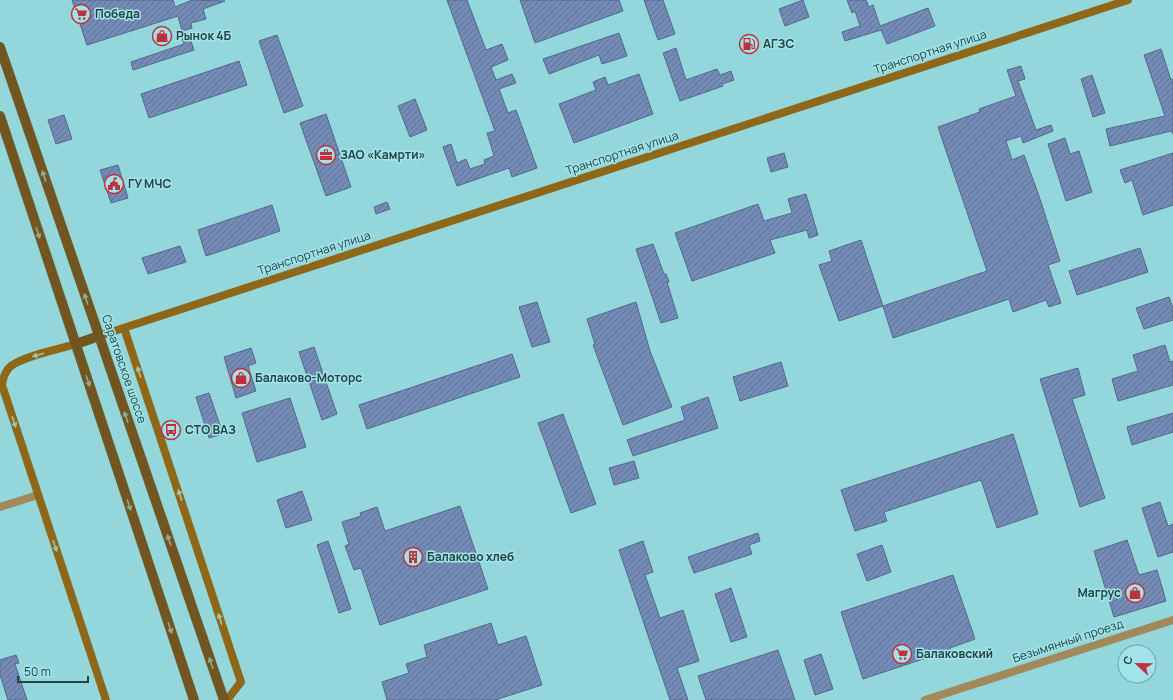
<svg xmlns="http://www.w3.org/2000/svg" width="1173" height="700" viewBox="0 0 1173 700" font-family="Manrope,sans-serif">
  <defs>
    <pattern id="building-hatch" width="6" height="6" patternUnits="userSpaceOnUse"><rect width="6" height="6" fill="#748bb5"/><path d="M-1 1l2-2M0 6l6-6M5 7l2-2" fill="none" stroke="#5f7395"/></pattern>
  </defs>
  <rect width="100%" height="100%" fill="#93d7db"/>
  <!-- building -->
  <path fill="url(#building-hatch)" stroke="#51688f" d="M72,0H173L175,7L192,0L225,1L203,9L206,19L191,23L192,28L182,31L178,16L87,45Z
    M447,0H467L486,50L502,44L508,60L491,67L496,80L512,74L516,83L499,89L508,113L516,110L537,168L512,177L509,168L457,186L443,147L451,144L457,163L466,159L470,169L485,164L484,160L494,156L487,133L495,131Z
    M520,0H619L623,11L535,43Z
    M644,0H663L675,34L658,40Z
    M803,0L809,17L785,26L779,9Z
    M847,0H866L869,7L873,5L880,26L928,8L935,26L887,44L881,30L845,41L842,32L860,26L855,11L852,13Z
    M188,33L194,50L133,70L131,62L184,44L181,35Z
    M619,33L627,56L602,64L599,55L549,74L543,59Z
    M277,35L303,106L284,113L259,41Z
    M676,48L686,80L717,69L720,75L731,71L734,80L722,84L723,86L680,101L663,53Z
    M1161,49L1171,80L1173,79V134L1171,131L1110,146L1106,129L1165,116L1144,55Z
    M239,61L247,85L149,118L141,94Z
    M1021,66L1025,79L1018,81L1036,130L1051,125L1053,131L1023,143L1021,136L1006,141L1012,160L1024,155L1039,196L1060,261L1048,265L1061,303L1049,307L1046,300L1013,312L1009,299L893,338L883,306L987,271L938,127L980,112L979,109L1016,96L1007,70Z
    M639,74L653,114L574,143L559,104L596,90L593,82L605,77L608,85Z
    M1092,75L1105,113L1093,117L1081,79Z
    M415,99L427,130L410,137L398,106Z
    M326,114L351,187L326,196L300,123Z
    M64,115L72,139L56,144L48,120Z
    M1065,138L1070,154L1079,151L1092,192L1066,201L1048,144Z
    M784,153L788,167L771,172L767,158Z
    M1173,153V205L1143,215L1132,180L1125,183L1120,170Z
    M118,165L128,198L111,203L100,170Z
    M806,194L818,235L809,238L807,230L770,240L775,253L692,281L675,233L758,204L764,221L792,213L788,199Z
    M387,202L390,209L376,214L374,207Z
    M272,205L280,231L206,256L198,230Z
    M861,240L883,306L839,321L819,265L832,261L829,251Z
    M653,244L664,274H666L669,282H667L678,318L661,323L636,249Z
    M180,246L186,262L148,274L142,258Z
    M1140,248L1148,272L1077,295L1069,271Z
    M1169,297L1173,308V320L1144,329L1136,308Z
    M537,302L550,342L532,347L519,307Z
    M636,302L650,351L672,407L623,425L593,345L595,344L587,319Z
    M1165,345L1170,362L1173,361V385L1118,401L1112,379L1138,371L1133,355Z
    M314,347L337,414L322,420L299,352Z
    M251,348L256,363L248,366L256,391L236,398L224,357Z
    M512,354L520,377L367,429L359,405Z
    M781,362L788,386L740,401L733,377Z
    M1078,368L1085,395L1072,399L1105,498L1080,507L1040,379Z
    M209,393L223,434L209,438L196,397Z
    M708,397L718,428L633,456L627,440L685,420L681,407Z
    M290,398L306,447L257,462L242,413Z
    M1173,413V432L1132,445L1127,427Z
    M563,414L596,504L571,513L538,423Z
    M1013,434L1038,514L997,528L981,480L884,512L887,521L855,531L841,490Z
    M634,461L639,478L614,485L609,468Z
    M302,491L312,520L286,528L277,500Z
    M1160,502L1168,526L1173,524V552L1158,557L1142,508Z
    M460,506L488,589L380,625L361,568L354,570L345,546L349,544L342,522L361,516L360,513L377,507L385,531Z
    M758,533L760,541L749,545L752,554L694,573L688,557Z
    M1127,540L1139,575L1157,570L1166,601L1114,617L1094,551Z
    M328,541L351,609L339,613L317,545Z
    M643,541L653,572L645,575L660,618L683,610L699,661L677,668L688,700H670L619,550Z
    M882,545L891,572L867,581L857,554Z
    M953,575L975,639L950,648V650L863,679L841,612Z
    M731,588L747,637L731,642L715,594Z
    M491,623L498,645L526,636L542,685L495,700H387L382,682L409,673L406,664L427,657L424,645Z
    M778,650L795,700H706L698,676Z
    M821,654L833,689L815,695L804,660Z
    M16,655L19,663L15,664L27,700H8L0,675V660Z"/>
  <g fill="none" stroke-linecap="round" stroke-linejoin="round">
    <!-- minor -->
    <path stroke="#a2895c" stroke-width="8" d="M0,507L38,495
      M925,700L1173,620"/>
    <!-- secondary -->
    <path stroke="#8e6818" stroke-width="8" d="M124,328L241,682L227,700
      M99,336L1128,0
      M76,344C59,349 24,356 11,366C5,371 3,378 2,385L106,700"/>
    <!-- primary -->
    <path stroke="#715622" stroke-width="10" d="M0,47L224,700
      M0,116L194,700
      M76,344L99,336"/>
  </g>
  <!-- one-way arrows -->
  <defs><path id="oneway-solid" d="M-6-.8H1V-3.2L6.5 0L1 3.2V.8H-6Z"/></defs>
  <g fill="#8dab99">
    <use href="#oneway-solid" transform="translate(44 176) rotate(-109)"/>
    <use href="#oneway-solid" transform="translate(38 233) rotate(72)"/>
    <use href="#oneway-solid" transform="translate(86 299) rotate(-109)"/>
    <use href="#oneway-solid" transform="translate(88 381) rotate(72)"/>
    <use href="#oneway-solid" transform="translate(126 417) rotate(-109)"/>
    <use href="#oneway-solid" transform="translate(129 505) rotate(72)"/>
    <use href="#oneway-solid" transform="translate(169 540) rotate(-109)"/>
    <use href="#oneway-solid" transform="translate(170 628) rotate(72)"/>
    <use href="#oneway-solid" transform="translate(211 663) rotate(-109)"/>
  </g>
  <g fill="#9cc5b5">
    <use href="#oneway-solid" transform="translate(38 355) rotate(164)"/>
    <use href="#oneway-solid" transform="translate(139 372) rotate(-108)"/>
    <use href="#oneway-solid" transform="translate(14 422) rotate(72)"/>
    <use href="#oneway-solid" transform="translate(180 495) rotate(-108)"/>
    <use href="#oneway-solid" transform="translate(55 546) rotate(71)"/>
    <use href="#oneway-solid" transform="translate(220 619) rotate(-108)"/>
  </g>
  <!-- icons -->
  <defs>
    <g id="supermarket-ring" transform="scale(1)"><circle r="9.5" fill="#a0e4e9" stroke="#c1313d" stroke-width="1.5"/><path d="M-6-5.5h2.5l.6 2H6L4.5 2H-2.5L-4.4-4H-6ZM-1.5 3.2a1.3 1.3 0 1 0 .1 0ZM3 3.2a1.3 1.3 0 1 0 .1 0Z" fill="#c1313d"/></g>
    <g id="shop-ring" transform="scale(1)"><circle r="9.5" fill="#a0e4e9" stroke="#c1313d" stroke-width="1.5"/><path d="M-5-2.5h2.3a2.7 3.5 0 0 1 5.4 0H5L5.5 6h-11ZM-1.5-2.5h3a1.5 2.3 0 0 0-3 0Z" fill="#c1313d"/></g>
    <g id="fuel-ring" transform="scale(1)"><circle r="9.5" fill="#a0e4e9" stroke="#c1313d" stroke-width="1.5"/><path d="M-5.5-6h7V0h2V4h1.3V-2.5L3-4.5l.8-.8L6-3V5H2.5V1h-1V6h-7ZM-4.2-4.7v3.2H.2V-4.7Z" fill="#c1313d"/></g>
    <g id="office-ring" transform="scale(1)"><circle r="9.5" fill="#a0e4e9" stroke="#c1313d" stroke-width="1.5"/><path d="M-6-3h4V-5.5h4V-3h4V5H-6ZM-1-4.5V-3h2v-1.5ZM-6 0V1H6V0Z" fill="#c1313d"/></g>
    <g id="civic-ring" transform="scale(1)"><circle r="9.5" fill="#a0e4e9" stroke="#c1313d" stroke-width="1.5"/><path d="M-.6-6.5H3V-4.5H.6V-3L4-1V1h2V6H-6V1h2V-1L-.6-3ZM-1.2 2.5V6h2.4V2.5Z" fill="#c1313d"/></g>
    <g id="bus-ring" transform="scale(1)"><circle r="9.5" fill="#a0e4e9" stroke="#c1313d" stroke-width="1.5"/><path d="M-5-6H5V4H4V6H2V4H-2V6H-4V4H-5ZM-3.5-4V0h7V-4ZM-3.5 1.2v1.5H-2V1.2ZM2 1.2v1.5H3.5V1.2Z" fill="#c1313d"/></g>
    <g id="building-ring" transform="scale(1)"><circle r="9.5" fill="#a0e4e9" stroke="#c1313d" stroke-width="1.5"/><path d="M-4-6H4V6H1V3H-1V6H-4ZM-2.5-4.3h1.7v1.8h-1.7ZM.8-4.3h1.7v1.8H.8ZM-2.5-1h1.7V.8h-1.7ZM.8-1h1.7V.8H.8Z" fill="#c1313d"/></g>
  </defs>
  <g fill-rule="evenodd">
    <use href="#supermarket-ring" x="81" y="14"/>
    <use href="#shop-ring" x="162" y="36"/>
    <use href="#fuel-ring" x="749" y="44"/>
    <use href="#office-ring" x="326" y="155"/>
    <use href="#civic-ring" x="114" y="184"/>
    <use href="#shop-ring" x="241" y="378"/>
    <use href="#bus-ring" x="171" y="430"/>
    <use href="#building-ring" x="413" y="557"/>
    <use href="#shop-ring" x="1135" y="593"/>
    <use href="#supermarket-ring" x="902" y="654"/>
  </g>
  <g text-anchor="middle" stroke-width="3" stroke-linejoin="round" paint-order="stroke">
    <!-- poi labels -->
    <g font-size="12" font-weight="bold" fill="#264244" stroke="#a0e4e9" text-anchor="start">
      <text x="95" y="18">Победа</text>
      <text x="176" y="40">Рынок 4Б</text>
      <text x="763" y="48">АГЗС</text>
      <text x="340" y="159">ЗАО «Камрти»</text>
      <text x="128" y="188">ГУ МЧС</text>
      <text x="255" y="382">Балаково-Моторс</text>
      <text x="185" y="434">СТО ВАЗ</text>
      <text x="427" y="561">Балаково хлеб</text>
      <text x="1121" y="597" text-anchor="end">Магрус</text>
      <text x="916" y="658">Балаковский</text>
    </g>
    <!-- street labels -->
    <g font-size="12" fill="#264244" stroke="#a0e4e9">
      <text transform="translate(930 52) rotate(-18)" y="4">Транспортная улица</text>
      <text transform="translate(622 153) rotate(-18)" y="4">Транспортная улица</text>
      <text transform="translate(314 253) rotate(-18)" y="4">Транспортная улица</text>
      <text transform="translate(124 369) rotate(71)" y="4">Саратовское шоссе</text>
      <text transform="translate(1068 641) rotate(-18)" y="4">Безымянный проезд</text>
    </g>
  </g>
  <!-- north arrow -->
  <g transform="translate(1137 664) rotate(292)"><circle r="19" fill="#a0e4e9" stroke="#6fa3a7"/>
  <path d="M0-3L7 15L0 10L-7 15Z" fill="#c1313d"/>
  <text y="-6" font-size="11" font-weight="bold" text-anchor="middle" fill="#264244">С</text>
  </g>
  <!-- scale -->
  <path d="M18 676v6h70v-6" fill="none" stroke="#264244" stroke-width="2"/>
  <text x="24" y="676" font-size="12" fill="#264244" stroke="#a0e4e9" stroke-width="3" paint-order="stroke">50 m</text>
</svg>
